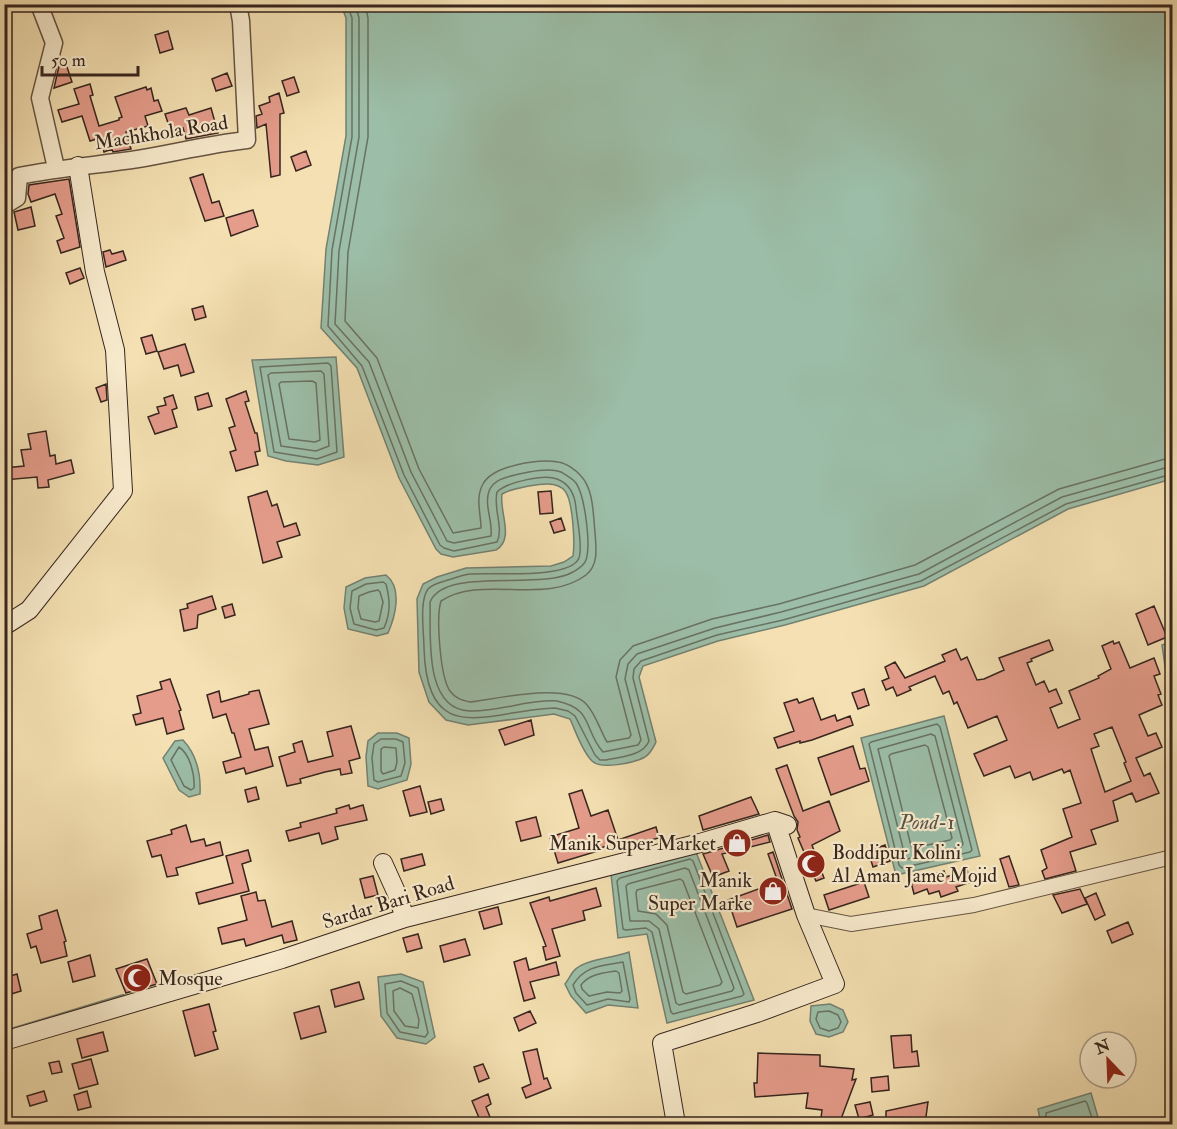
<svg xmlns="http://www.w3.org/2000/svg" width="1177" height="1129" viewBox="0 0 1177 1129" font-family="'IM FELL Double Pica',serif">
  <rect width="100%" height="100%" fill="#f4e0b2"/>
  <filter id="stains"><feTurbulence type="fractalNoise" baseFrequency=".00333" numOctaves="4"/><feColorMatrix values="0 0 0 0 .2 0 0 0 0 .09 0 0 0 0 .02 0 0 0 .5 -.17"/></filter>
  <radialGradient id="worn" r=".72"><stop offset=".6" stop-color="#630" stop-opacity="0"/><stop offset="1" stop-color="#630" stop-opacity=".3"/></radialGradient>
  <!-- water -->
  <path fill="#9cbea8" stroke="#738171" stroke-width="1.5" d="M341,5H1172V479L1068,509L924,586L785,625L718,641L643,666L639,677L656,742C653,748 651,753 645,757C634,763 601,770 592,761C582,751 576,732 570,719L554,714L468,725L446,720L429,702L419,672L417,599L423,584L437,577L466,568L551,566L564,562L573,556C575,543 573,501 565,491C557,481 540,484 529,486C520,488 510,489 502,494C499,512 515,539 496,550L453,557L441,554L436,549L399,478L357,368L321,328L326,249L346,136V18Z
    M336,357L344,457L318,465L286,461L268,456L252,360Z
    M386,575C403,588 395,617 388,633L377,636L348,629L344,608L346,587L365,578Z
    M1172,642V715L1162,645Z
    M944,716L980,856L896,875L861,738Z
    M378,733H397L409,738L411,764L407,780L378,789L368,786L366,757L368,741Z
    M183,740C197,755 201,774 200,794L189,797L179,790L163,758L175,741Z
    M696,852L754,1000L667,1023L647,934L618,938L611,874Z
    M629,952L638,1008L608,1005L586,1013L571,996L565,984C569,979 572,971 577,968C588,959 614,958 629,952Z
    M401,974L423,982L435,1037L426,1044L397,1038L381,1016L378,977Z
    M830,1004L843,1010L848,1022L843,1032L829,1037L816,1034L810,1021L811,1006Z
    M1091,1093L1100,1124H1041L1038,1109Z"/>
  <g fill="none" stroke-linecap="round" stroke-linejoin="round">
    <!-- shore -->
    <path stroke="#697263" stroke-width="1.5" d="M347,4L352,18V137L332,250L328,326L362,366L404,475L440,545L444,548L454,551L497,542C504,529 493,508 497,492C507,482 544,474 557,479C570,484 575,496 576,508C577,520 583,546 579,558C570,580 491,572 470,574C462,575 455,578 448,580C441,582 432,584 428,589C419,601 424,633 424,648C427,751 488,710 555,708L568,711L575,716L595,755L600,760H606C620,757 643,756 649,741L633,678L634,669L641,661L717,635L783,620L921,581L1066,504L1172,474
      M355,4L359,18V137L339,251L335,324L369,362L411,472L447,541L454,543L491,536C493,521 484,506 489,491C493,480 506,477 515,475C528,472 549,467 561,472C566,475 573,479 576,483C585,496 591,545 586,560C584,566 578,569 573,572C541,591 445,566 430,602C431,634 423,710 470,711C499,712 528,699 557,701C594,709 583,729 603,752L638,745L641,740L625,679L628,664L637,654L715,628L781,612L919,574L1062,497L1172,466
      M365,4L368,18V137L348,252L345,321L377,358L419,469L453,533L481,528C481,514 475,498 483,484C493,465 539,459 558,462C566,463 576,470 581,476C594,490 593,515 595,532C596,547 599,565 586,575C545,606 482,574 441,601C436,617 440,677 450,691C455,698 461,700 470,702C498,699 568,681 587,705C596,715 600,730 607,742L629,738L631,735L616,677L620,660L633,646L712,619L779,604L915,565L1059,489L1172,457
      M328,363L331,366L337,452L317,459L274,452L260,367Z
      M321,371L324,374L329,446L316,451L281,446L268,375L271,373Z
      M312,381L316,383L320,440L315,442L289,439L279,384L281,382Z
      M383,582L386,584C390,600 391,612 384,628L376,630L354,624L350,608L352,591L366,584Z
      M378,590L380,592L383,602L379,621L375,622L361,619L358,608L359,596L369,592Z
      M937,724L940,727L972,850L970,852L902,868L899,865L869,744L871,742Z
      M931,734L935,736L963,844L961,847L907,859L905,856L878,749Z
      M381,739H396L403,742L405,763L401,776L378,782L374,780L372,758L374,744Z
      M925,745L928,747L952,838L950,840L914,848L911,846L889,756L891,754Z
      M179,747C190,754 195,775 194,788L191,790L184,786L171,760Z
      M384,747L396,748L397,762L395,770L383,774L381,771V749Z
      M690,859L693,861L744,994L742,996L673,1014L671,1012L652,932L646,928L626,930L623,929L617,881L620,878Z
      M685,868L689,870L734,988L732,991L679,1005L676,1003L659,929L649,921H630L626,886L628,884Z
      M680,879L683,881L722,982L720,985L686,994L683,992L667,925L656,914L638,911L636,893L637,890Z
      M623,962L630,999L629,1002L608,999L587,1005L576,993L573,985C585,965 602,966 623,962Z
      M616,971L619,973L622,991L620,993L607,992L589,996L582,989L581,985C589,974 603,973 616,971Z
      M401,981L418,988L428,1033L425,1037L400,1032L387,1013L385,984Z
      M400,988L412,994L419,1020L418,1028L405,1026L394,1011L393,991Z
      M829,1011L838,1015L841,1022L838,1028L829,1031L820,1028L816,1019L818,1012Z
      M1046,1124V1113L1085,1101L1087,1103L1094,1124"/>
    <!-- stream -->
    <path stroke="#738171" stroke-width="4" d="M4,1032L123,996L127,997"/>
  </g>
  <!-- building -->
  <path fill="#e59c8b" stroke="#36251e" stroke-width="1.5" fill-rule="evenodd" d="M168,31L173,49L160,53L155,35Z
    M66,64L72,82L54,88L59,66Z
    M227,73L232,86L216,91L212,79Z
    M294,77L299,92L287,96L282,81Z
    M90,84L93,95L90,96L99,126L119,120V118L122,117L115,97L146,87L147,90L151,88L154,101L158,100L162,111L145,116L148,126L126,132L131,149L113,152L112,149L104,152L100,138L90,141L82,116L62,122L58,110L79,104L74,89Z
    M279,93L284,113L280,114V175L271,177L266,124L257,128L256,116L262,114L259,106L270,102L269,97Z
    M186,108L189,115L211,108L218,133L186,139L183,128L171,132L165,114Z
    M306,151L311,165L296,171L291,157Z
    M203,174L212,203L219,201L224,216L205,221L190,178Z
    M69,179L80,247L61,253L57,241L64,238L56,216L62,214L55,194L31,202L28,194L29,185Z
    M31,207L35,226L18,230L14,212Z
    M253,210L258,226L231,236L226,218Z
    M110,250L112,254L123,251L126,260L106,267L103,252Z
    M80,268L84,278L70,284L66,273Z
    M203,306L206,317L195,320L192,309Z
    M152,335L157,351L146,354L141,338Z
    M185,344L194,372L181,376L178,365L164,369L158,352Z
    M106,384L107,400L101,402L96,388Z
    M246,391L249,401L245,402L255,433H257L260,451L255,452L258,465L236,471L230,452L236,450L229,428L235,426L226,399Z
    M208,393L212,406L198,410L195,397Z
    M173,395L177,408L172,410L177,427L155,434L148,417L159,413L157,407L166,405L164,398Z
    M46,431L50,456L55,455L56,464L71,460L74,473L48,480L49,487L38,488L37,477L4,480V468L24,466L21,450L31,449L28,434Z
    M267,491L272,506L277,504L284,527L296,523L300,535L277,542L282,557L263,563L248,497Z
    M551,491L553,513L540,514L538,492Z
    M561,518L565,530L554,533L550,522Z
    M212,596L216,609L198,615L197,628L184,631L180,610L188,608L187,604Z
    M232,604L235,615L225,618L222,607Z
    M1154,606L1167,637L1148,645L1136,614Z
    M1049,640L1053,650L1031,659L1032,661L1027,663L1036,685L1044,681L1049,692L1056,689L1062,703L1050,708L1058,728L1080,719L1069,691L1099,678L1098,676L1111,669L1102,646L1113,641L1114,644L1119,642L1130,668L1154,658L1160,674L1154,676L1161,694L1158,695L1162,705L1139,715L1148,736L1156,733L1162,747L1136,758L1144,776L1150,773L1159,793L1136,802L1132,793L1113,801L1118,821L1091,830L1096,844L1070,852L1076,871L1045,879L1042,871L1047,868L1041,850L1072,837L1063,809L1081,803L1070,770L1064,773L1062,769L1033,780L1030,772L1015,778L1010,766L984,776L974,754L1007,740L997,716L968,728L957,702L954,704L949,691L943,694L935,676L909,687L911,690L897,696L893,687L886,690L882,681L889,678L885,667L895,662L905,678L945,661L942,655L956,649L961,660L967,657L977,680L984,679L1004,670L999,658ZM1112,727L1126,762L1124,763L1131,781L1105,792L1091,749L1099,746L1094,734Z
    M170,679L181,710L179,711L184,729L167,734L163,718L136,725L133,715L141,713L137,696L162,689L160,682Z
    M864,689L869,705L858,709L852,693Z
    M259,690L269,724L249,729L255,750L268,747L273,766L246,774L244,768L226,773L223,762L241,757L234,733H232L226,714L213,718L207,695L219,691L221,702L249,694V692Z
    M813,698L821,720L835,715L837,721L850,716L853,725L812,740L800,743V741L778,748L774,738L794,731L784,703L797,699L799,703Z
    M531,720L534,735L505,745L499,730Z
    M351,726L360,758L349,761L352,773L341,775L340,769L325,772L300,779L301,783L287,786L279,757L295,752L293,744L302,741L308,762L333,756L327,732Z
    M853,746L860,769L865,768L869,781L831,795L818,758Z
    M787,765L803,811L829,801L840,831L812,845L824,878L816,881L811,870L807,872L803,861L807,859L798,838L800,837L797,830L798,822L794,816L776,769Z
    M420,786L427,812L410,816L403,791Z
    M256,787L259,799L248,802L245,790Z
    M582,790L591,816L608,810L618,840L656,827L659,838L646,841L647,844L630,849L629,845L619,847L617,842L598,849V851L558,863L550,837L579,828L569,794Z
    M751,797L759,814L703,830L699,816Z
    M441,799L444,810L431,814L428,802Z
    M349,805L350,809L363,805L367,820L335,827L338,839L322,844L319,833L289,841L286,831L301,827L300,823L337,813L336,809Z
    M536,817L541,836L521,841L516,822Z
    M186,825L191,842L204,839L206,846L220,842L223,855L176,868L178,875L167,877L161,855L152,857L147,841L172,834L171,830Z
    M768,835L770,842L722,854L729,871L713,877L703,854Z
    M885,845L890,861L873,867L868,851Z
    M248,850L251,861L242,864L249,891L199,904L196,893L233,883L226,856Z
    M773,852L792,909L737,927L728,900L778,882L768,854Z
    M422,854L425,865L404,871L401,859Z
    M1009,856L1019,885L1009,887L1000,859Z
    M967,870L971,882L956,887L958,891L941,897L939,891L929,894L927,889L914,894L911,882L944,871L946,877Z
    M373,876L378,895L365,898L360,879Z
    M864,882L869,897L829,910L824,895Z
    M596,888L601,906L583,911L585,920L552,929L560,956L546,960L543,947L546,946L530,903L549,897L550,901Z
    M1080,889L1087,904L1062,913L1053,895Z
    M256,892L258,901L265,900L272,927L292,921L297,940L284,943L282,935L246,946L244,939L222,944L218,928L247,920L241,896Z
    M1096,893L1105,915L1095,920L1085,898Z
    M498,907L502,924L484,929L479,912Z
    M57,910L66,941L64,942L67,956L41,963L36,946L31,948L27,934L42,929L39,916Z
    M1128,922L1133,934L1112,943L1107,931Z
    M418,934L422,948L407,952L403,938Z
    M465,939L470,955L444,962L440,946Z
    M90,955L95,976L73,982L68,962Z
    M526,958L529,970L556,962L559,975L530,982L535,998L524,1001L514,962Z
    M147,959L157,984L126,993L116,969Z
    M17,974L21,991L8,995L4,978Z
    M359,982L364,999L335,1007L331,990Z
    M209,1004L216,1031L213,1032L218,1049L195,1056L183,1011Z
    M319,1006L326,1032L301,1039L294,1013Z
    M530,1011L536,1023L519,1031L514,1018Z
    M103,1032L108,1051L82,1058L77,1039Z
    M911,1035L912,1052L917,1051L919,1066L894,1068L891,1036Z
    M537,1049L544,1079L547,1078L551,1088L526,1098L522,1088L531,1084L523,1052Z
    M758,1053L820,1055V1066L854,1069L852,1080L856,1079L841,1119L821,1118L822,1110L806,1108L808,1093L755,1097L754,1083H757Z
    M91,1059L98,1084L79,1089L72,1064Z
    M59,1061L62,1072L52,1074L49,1063Z
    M483,1064L489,1078L479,1082L474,1067Z
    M888,1076L889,1090L872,1092L871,1078Z
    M44,1091L47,1101L30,1106L27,1096Z
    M87,1091L91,1107L78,1110L74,1095Z
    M488,1094L491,1104L486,1107L492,1122L482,1125L472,1101Z
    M870,1102L873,1115L859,1119L855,1105Z
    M928,1102L925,1124L886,1125V1111Z"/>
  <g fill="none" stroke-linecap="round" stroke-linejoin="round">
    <!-- minor casing -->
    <g stroke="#665443" stroke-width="16">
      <path id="minor" d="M806,915L851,924L974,905L1172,857"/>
    </g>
    <!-- tertiary casing -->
    <g stroke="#665443" stroke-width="19">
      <path id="tertiary" d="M39,4L54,43L40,98L56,168
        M4,206L17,198L19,176C58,168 98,165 138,159C174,153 210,144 247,140L241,21L238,4"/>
    </g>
    <!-- secondary casing -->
    <g stroke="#36251e" stroke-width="20">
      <path id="secondary" d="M4,626L29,610L123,491L115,350L95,272L78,166
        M383,863L397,894L405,918
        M4,1041L282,959L405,918L700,843L775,821L787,825
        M676,1124L662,1043L757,1013L835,984L806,915L775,821"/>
    </g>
    <!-- minor -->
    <use href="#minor" stroke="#f8ebcd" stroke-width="14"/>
    <!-- tertiary -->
    <use href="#tertiary" stroke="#f8ebcd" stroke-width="16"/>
    <!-- secondary -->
    <use href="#secondary" stroke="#f8ebcd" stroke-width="18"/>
  </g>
  <!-- icons -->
  <defs>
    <g id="shop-disc" transform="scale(1.5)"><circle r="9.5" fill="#8f2418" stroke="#f8ebcd"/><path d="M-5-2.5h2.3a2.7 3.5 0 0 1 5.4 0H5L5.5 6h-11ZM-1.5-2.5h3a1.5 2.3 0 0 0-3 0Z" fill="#fff"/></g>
    <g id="mosque-disc" transform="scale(1.5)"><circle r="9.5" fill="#8f2418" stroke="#f8ebcd"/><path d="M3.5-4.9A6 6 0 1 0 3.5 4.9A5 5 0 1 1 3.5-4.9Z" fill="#fff"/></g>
  </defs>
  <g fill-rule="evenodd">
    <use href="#shop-disc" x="737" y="843"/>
    <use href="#mosque-disc" x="811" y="864"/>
    <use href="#shop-disc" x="773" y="891"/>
    <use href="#mosque-disc" x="137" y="978"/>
  </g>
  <g text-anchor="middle" stroke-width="4.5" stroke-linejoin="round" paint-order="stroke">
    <!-- street labels -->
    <g font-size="20" fill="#36251e" stroke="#f8ebcd">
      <text transform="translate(161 132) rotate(-9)" y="7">Machkhola Road</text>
      <text transform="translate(388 902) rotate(-17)" y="7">Sardar Bari Road</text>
    </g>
    <!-- poi labels -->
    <g font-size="20" fill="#36251e" stroke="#f8ebcd" text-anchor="end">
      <text x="716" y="850">Manik Super Market</text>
      <text x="832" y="859" text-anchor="start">Boddipur Kolini<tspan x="832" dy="23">Al Aman Jame Mojid</tspan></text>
      <text x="752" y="887">Manik<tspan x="752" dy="23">Super Marke</tspan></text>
      <text x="158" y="985" text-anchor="start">Mosque</text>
    </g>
    <!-- water labels -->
    <g font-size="21" font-style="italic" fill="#555347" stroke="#f8ebcd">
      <text x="927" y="829">Pond-1</text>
    </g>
  </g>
  <!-- margin -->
  <rect width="1177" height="1129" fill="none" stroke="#f4e0b2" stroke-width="24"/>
  <rect x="6" y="6" width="1165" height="1117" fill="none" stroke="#36251e" stroke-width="3"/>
  <rect x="12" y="12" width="1153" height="1105" fill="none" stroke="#36251e" stroke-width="1.5"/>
  <!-- north arrow -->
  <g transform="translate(1108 1060) rotate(337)"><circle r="28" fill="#f8ebcd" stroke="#aa9c87" stroke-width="1.5"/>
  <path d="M0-4.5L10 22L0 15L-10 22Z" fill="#8f2418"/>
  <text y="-9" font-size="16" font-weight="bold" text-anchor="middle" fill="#36251e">N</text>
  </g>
  <!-- scale -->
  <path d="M42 66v9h96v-9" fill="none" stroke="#36251e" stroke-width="3"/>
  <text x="51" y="66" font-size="18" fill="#36251e" stroke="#f8ebcd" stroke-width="4.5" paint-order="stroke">50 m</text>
  <rect width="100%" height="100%" filter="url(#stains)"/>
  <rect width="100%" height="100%" fill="url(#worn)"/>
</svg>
